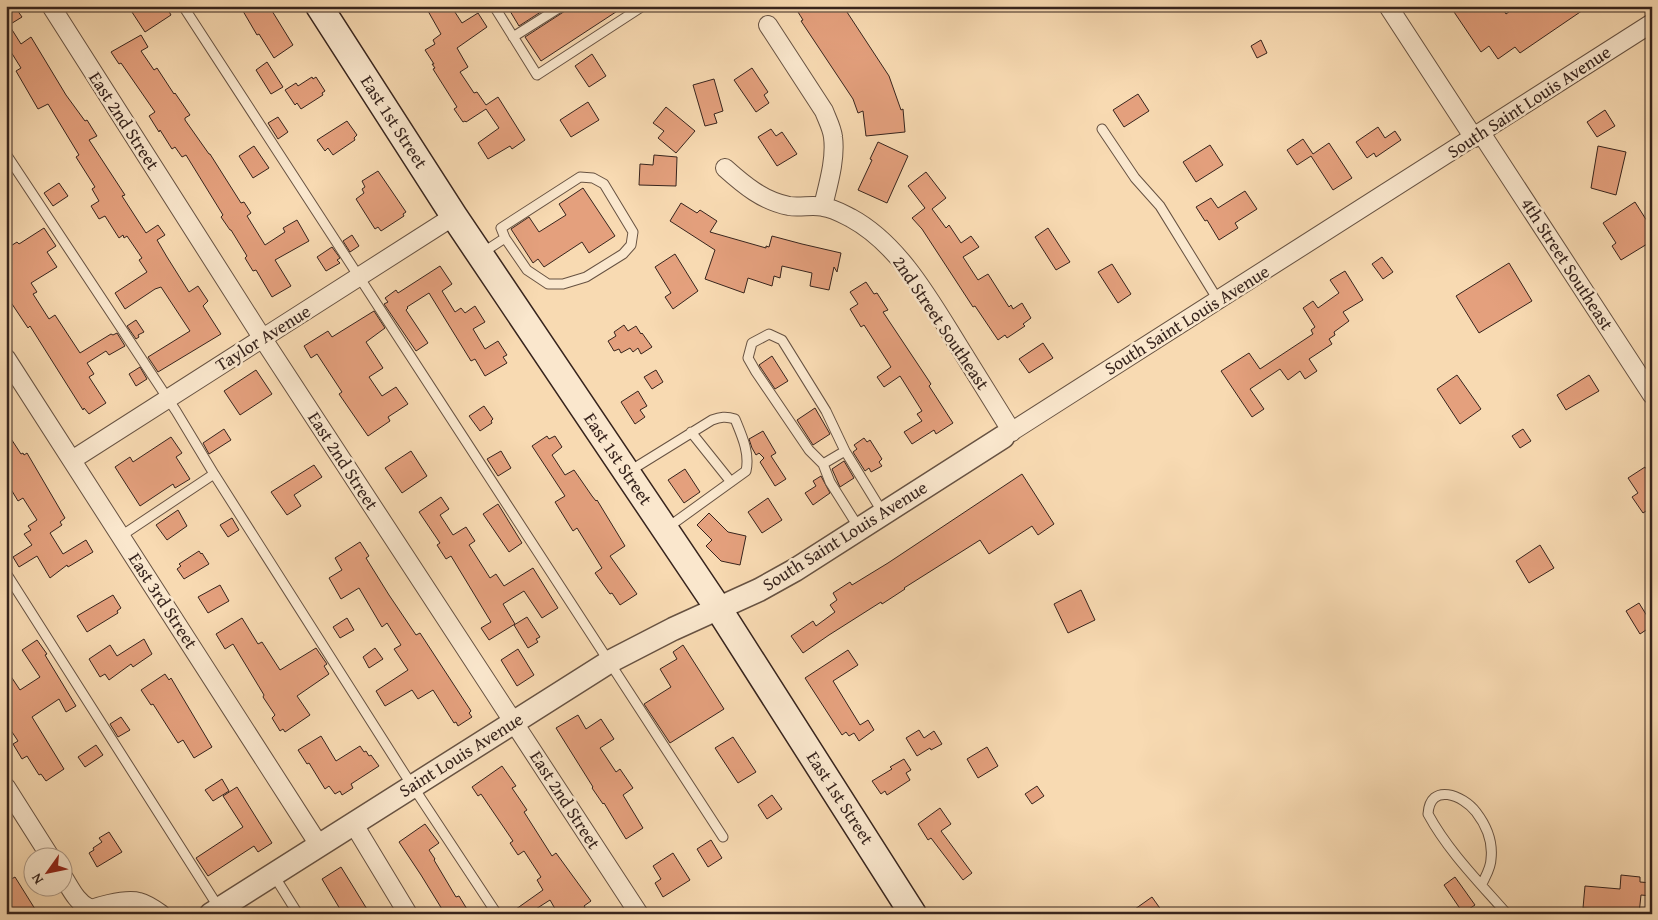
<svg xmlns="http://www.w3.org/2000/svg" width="1658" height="920" viewBox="0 0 1658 920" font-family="'Gentium Book Plus',serif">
  <rect width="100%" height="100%" fill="#f8dab2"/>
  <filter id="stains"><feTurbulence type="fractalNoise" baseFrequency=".004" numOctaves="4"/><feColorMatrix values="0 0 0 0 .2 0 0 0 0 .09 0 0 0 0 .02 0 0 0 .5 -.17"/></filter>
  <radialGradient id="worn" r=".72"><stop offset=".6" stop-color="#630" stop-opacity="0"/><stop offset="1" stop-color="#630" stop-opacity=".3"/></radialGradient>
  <!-- building -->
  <path fill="#e4a07d" stroke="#37241d" d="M128,6H166L171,15L145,32Z
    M240,6H269L293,45L274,58L259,34L257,35Z
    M436,6H451L462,23L478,13L487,27L457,48L468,67L460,72L474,93L477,92L486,105L498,97L525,140L512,149L510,146L488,159L478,143L499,128L486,109L466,122L465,121L463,122L454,109L457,107L433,69L435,68L432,64H434L425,50L435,44L433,40L441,34L428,11Z
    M507,6H550L519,26Z
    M568,6H625L541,61L525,37L565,11Z
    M808,6H843L889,76L901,110L903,109L905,132L866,136L863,111L858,113L853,99L801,21L803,20L798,12Z
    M1450,6H1501L1506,14L1517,6H1589L1520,53L1515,47L1498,59L1489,46L1481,52Z
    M15,7L22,17L9,25L21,44L31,37L66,95L85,121L87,120L97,136L89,140L125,195L122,196L146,233L158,225L165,235L157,240L167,257L189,292L198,286L208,301L203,306L221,334L158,372L148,357L190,331L161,287L155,289L125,309L115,293L147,272L139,260L142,258L127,236L124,238L123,235L119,238L105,216L99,219L91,206L99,201L92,189L95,187L76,157L79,155L48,104L38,109L16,71L21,68L6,44V12Z
    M141,35L148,47L141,51L154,70L157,68L174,94L175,93L190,115L185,118V120L209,154H210L241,203L244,202L251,213L247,216L265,245L285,232L283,228L297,220L309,241L275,260L291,286L272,297L256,270L253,271L245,258L247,256L231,230H230L221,217L223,215L186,155L182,157L175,147L172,149L160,130L159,132L149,116L155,112L121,63L119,64L111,52Z
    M1261,40L1267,53L1257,58L1251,46Z
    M592,54L606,76L589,87L575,66Z
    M267,62L283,87L271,94L256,70Z
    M752,68L768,92L764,95L769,103L756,112L734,80Z
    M312,77L313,79L316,77L325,91L322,93L323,95L301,109L297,103L295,105L285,90L296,83L298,86Z
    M714,79L723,111L714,114L717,123L705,126L693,85Z
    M1138,94L1149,111L1124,127L1113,110Z
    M588,102L599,120L571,137L560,120Z
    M666,107L695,131L676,153L658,138L664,131L653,123Z
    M1605,110L1615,126L1597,137L1587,122Z
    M278,117L288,132L278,139L268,123Z
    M347,121L357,135L354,138L355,140L333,155L328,148L325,151L317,140Z
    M1378,127L1385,138L1395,131L1401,140L1376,157L1374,153L1367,158L1356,142Z
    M771,129L776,136L782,132L797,154L777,166L758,137Z
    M1303,139L1313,154L1329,143L1352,178L1333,190L1311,156L1297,165L1287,150Z
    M878,142L908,156L887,203L858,190L872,160L870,159Z
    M1210,145L1223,165L1196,182L1183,162Z
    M254,146L269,168L253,178L239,156Z
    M1598,146L1626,152L1616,195L1591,188Z
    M654,155L677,157L676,186L639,185L640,164L653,165Z
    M378,171L406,212L403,214L404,216L381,231L378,227L375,229L356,199L364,193L362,189L365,187L362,181Z
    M926,172L946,198L932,209L946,228L949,225L961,243L971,236L979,247L963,257L978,280L988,274L1009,307L1011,305L1013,309L1022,303L1031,318L1023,324L1025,326L1007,338L1005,335L998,340L975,306L973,307L922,229L912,218L925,208L908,186Z
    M59,183L68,196L53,206L44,193Z
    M583,188L615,236L589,253L582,242L544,267L538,259L533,263L511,229L529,217L539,232L566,215L559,204Z
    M1245,191L1257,209L1235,223L1238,228L1219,240L1207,220L1205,221L1196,207L1211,198L1218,208Z
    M1635,202L1647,221L1652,218V241L1621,260L1612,246L1616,243L1603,223Z
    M681,203L697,213L700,210L717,221L710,232L766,248V246L769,247L772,236L802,244L841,253L837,272L834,267L829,290L810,286L812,273L782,266L780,278L774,276L772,286L748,278L744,293L705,279L715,250L670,221Z
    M44,228L56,246L47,252L57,267L31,283L37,292L33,294L49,319L55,315L80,353L111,334L113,335L117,333L125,346L109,355L106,351L87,363L94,374L89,377L106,403L89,414L84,408L83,410L30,326L28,328L6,295V249L17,242L19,244Z
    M1048,228L1070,262L1056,270L1035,237Z
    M352,235L359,246L350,252L343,241Z
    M332,247L340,258L337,260L340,263L326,271L317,257Z
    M675,254L698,291L673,309L665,297L671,293L655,267Z
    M1382,257L1393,272L1383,279L1372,264Z
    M1509,263L1532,301L1479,333L1456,296Z
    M1112,264L1131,294L1118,303L1098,272Z
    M440,266L452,284L442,291L455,312L461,308L465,313L475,306L485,322L473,329L485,349L498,341L507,355L503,357L507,363L485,376L475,359L471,361L429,293L407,307L408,308L406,310L428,343L416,351L384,304L388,302L385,298L396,290L398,293Z
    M1345,271L1363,300L1343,312L1349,321L1334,332L1335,335L1329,339L1332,344L1309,359L1317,371L1305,379L1300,371L1288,380L1280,369L1250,389L1264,409L1252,417L1221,371L1249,353L1260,369L1313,334L1311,330L1315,327L1303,308L1313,301L1318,308L1339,293L1330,280Z
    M866,282L874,294L877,293L888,310L883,312L931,384L929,386L953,423L936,434L934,430L912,444L904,432L922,421L917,414L922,411L900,376L884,387L877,377L891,367L864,325L861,327L850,309L858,304L850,292Z
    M374,311L385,328L366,342L383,368L369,377L382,396L396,387L408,404L388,417L390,421L368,436L339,394L342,392L317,354L311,358L304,346L328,331L332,337Z
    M136,320L144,332L138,335L139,337L136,339L127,326Z
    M624,325L628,331L636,326L641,334L642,333L652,347L641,354L638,348L633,352L630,348L621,353L619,349L614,351L608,341L616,336L614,332Z
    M1043,343L1053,358L1029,373L1019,359Z
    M772,356L788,381L775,389L759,365Z
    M140,367L147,379L136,386L129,374Z
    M256,370L272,394L240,415L224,391Z
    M656,370L663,382L652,389L644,377Z
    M1457,375L1481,409L1460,424L1437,389Z
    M1589,375L1599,391L1566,410L1557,395Z
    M638,391L647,406L640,410L645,417L635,424L621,402Z
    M484,406L493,419L491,421L492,423L480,431L469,416Z
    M815,408L830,434L813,445L797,420Z
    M224,429L231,440L209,454L203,443Z
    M1523,429L1531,441L1520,448L1512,436Z
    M6,431L21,454L23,453L24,455L27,453L65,518L60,522L62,525L50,533L63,554L86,540L93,552L68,567L67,565L50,578L37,556L19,567L13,557L32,545L24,534L31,530L28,526L37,520L23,498L18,501L6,481Z
    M763,431L776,453L771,456L786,479L775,486L760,462L764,458L759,453L756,455L752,448L749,439Z
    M547,436L549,439L555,436L562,447L552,455L565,475L574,470L592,496L596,501L597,500L625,546L610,556L637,594L620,605L612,593L610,594L595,573L602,568L577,528L573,531L555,502L565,496L532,446Z
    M171,437L182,453L176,457L190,479L175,488L173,484L140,506L115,467L130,457L133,462Z
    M864,438L867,442L870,440L882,459L879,462L882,466L871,472L869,468L865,471L853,452L857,449L854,445Z
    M411,451L427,476L402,493L385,468Z
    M501,451L511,468L498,476L487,459Z
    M844,461L854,478L840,487L832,469Z
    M314,465L322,477L294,495L301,506L287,515L271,492Z
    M1645,467L1652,478V513L1649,509L1643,513L1632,497L1638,493L1628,478Z
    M685,469L700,492L684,503L668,480Z
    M1022,474L1054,524L1038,535L1032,526L989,554L980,540L904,588L905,589L882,604L881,602L829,635L803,653L791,636L813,621L816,626L835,612L830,605L837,600L833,593L850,582L852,585L888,563Z
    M821,476L830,493L813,505L805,493L816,486L813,481Z
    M441,497L449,509L440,515L453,535L466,527L475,541L469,545L490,578L496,574L504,586L533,568L558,608L542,618L524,591L503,604L515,624L489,640L481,628L491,622L451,556L446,559L437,545L440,543L419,512Z
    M768,498L782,520L762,533L748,512Z
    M498,504L522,543L509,552L483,514Z
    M178,510L187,526L167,540L156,525Z
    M709,513L728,532L746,536L740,565L721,561L706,546L712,540L697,525Z
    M232,518L239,530L228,537L220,525Z
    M360,542L369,556L366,558L389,595L416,635L420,633L471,711L469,713L472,717L458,726L456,722L454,723L433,690L418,699L412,690L385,706L376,691L408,670L394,649L401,645L387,623L382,627L359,588L341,599L329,578L342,570L335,558Z
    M1540,545L1554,568L1529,583L1516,561Z
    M199,551L201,554L202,553L209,564L184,579L177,569L181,566L179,564Z
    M220,585L229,601L208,613L198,597Z
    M1081,590L1095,620L1068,633L1054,604Z
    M113,595L121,608L117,611L118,613L87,632L77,616Z
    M1639,603L1652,624V626L1640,634L1626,611Z
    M527,617L540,637L536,639L538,642L528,648L514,625Z
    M242,618L258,644L262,642L280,670L316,648L327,664L324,666L329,674L297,696L310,715L285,732L283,729L280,731L272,718L275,715L263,697L264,695L233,644L225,649L216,634Z
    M347,618L354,630L340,638L333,627Z
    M144,639L152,654L133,667L131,664L109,680L105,674L100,677L89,659L110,645L117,656Z
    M37,640L47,654L45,655L76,706L66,712L59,699L32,717L64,769L46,781L41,774L39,775L27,756L22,759L13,744L18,741L6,723V669L20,690L40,677L22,650Z
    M683,645L724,709L670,743L644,704L671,687L660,669L677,659L673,652Z
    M375,648L383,659L369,668L363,657Z
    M518,649L534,675L517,686L501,660Z
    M848,650L858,665L833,681L860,725L868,720L874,730L859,741L854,733L849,736L846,732L842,735L805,678Z
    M165,674L169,680L171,678L212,747L194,758L183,740L178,743L153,704L151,705L141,690Z
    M578,715L586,729L601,719L614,739L600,748L616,772L620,769L633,788L623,795L643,828L626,839L604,803L603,804L592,788L593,787L556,728Z
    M121,717L130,730L118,737L110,724Z
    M919,730L924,738L934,731L942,744L931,750L930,748L917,756L906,738Z
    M321,736L336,761L360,746L364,752L366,751L369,756L371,755L379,766L351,784L353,788L342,795L340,791L335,794L329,786L325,789L309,763L307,764L298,750Z
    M733,737L756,772L738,783L715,748Z
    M96,745L103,755L85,767L78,757Z
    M987,747L998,766L978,778L967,759Z
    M904,759L911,770L906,773L910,780L887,795L885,791L881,794L872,781L892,769L890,767Z
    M502,766L516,786L512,788L527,810L524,812L552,856L556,853L591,901L584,906L589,914H558L550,900L528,914H509L543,890L537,880L541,877L524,851L518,855L510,843L513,841L481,794L478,796L472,787Z
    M222,779L229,791L213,801L205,790Z
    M1037,786L1044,796L1032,804L1025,794Z
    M237,787L272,843L258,852L254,846L208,876L196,858L243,827L223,796Z
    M772,795L782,809L767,819L758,805Z
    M940,808L951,824L941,831L972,873L963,880L931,838L928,840L918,824Z
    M425,824L439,843L429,850L435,859L434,860L456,897L459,896L470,914H445L421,875L399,842Z
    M109,832L122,852L97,867L89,853L94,850L93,848L102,842L99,838Z
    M711,840L722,858L708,867L697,849Z
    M673,853L690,880L663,897L655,883L661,879L653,866Z
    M341,867L370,914H343L322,879Z
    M1621,875L1640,877V882L1652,883V896L1641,895L1639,914H1615L1616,910L1583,908L1585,886L1620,889Z
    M15,877L35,909L29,914H6V882Z
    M1455,877L1475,905L1463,913L1444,885Z
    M1152,897L1164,914H1128Z"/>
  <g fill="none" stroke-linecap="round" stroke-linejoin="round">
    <!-- service casing -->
    <g stroke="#675242" stroke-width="11">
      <path id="service" d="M183,6L723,837
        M494,6L537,75L643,6
        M513,37L562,6
        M1102,129L1135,178L1160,206L1218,300
        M6,154L176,411L214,474
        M482,253L505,238L527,270L548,284H563L586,277L623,254L631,245L633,232L604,184L593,178L580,177L501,228L505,238
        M691,432L731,482
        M823,464L809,450L756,372L748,358L752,343L769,334L782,340L826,411L845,451
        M628,472L712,420C720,417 726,416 735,419C742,436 750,453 746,471L667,528
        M859,528L830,482L823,464L845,451L883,513
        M121,536L214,474L404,773L497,914
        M6,573L219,908
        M273,874L298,914
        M1482,884C1485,877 1491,868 1491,859C1493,842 1486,825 1476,812C1463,795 1430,782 1428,814C1448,851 1479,882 1507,914"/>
    </g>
    <!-- minor casing -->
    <g stroke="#675242" stroke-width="20">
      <path id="minor" d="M51,6L263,339L639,914
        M1388,6L1474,138
        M768,25L824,111C827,119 832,128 833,137C836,159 828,185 823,206
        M1481,133L1652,395
        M725,168C744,185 763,201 789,206C801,208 813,204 823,207C833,208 843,214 851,218C899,244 930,300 958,345C976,374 994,403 1012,432
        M6,358L319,845
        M1003,437L1652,23
        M72,460L454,216
        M6,787L51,858
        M353,823L408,914
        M62,875C70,887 76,902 89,908
        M81,914C92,907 126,898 139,902C147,904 154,909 161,914"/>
    </g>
    <!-- tertiary casing -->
    <g stroke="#675242" stroke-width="25">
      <path id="tertiary" d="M211,914L609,662L673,629L759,590L795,570L1003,437"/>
    </g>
    <!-- secondary casing -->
    <g stroke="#37241d" stroke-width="29">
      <path id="secondary" d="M319,6L454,216L718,608L913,914"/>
    </g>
    <!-- service -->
    <use href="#service" stroke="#fae7cd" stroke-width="9"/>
    <!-- minor -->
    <use href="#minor" stroke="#fae7cd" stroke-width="18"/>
    <!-- tertiary -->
    <use href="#tertiary" stroke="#fae7cd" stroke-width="22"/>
    <!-- secondary -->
    <use href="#secondary" stroke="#fae7cd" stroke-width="26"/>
  </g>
  <g text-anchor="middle" stroke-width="5" stroke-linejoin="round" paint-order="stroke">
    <!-- street labels -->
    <g font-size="18" fill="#37241d" stroke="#fae7cd">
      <text transform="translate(1529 102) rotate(-33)" y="6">South Saint Louis Avenue</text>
      <text transform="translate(124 121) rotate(57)" y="6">East 2nd Street</text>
      <text transform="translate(394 122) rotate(57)" y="6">East 1st Street</text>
      <text transform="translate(1567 264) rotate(57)" y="6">4th Street Southeast</text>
      <text transform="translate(1187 320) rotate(-32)" y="6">South Saint Louis Avenue</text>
      <text transform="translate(941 323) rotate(56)" y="6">2nd Street Southeast</text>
      <text transform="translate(263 338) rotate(-32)" y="6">Taylor Avenue</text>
      <text transform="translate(618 459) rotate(56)" y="6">East 1st Street</text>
      <text transform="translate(343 461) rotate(57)" y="6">East 2nd Street</text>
      <text transform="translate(845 536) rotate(-32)" y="6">South Saint Louis Avenue</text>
      <text transform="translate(163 601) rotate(57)" y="6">East 3rd Street</text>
      <text transform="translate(461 755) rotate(-32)" y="6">Saint Louis Avenue</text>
      <text transform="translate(840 798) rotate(57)" y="6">East 1st Street</text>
      <text transform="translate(565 800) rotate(57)" y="6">East 2nd Street</text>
    </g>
  </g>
  <!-- margin -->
  <rect width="1658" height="920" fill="none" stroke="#f8dab2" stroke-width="25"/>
  <rect x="8" y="8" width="1643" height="905" fill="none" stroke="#37241d" stroke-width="2.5"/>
  <rect x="12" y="12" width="1633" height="895" fill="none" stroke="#37241d"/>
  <!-- north arrow -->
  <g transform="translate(48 872) rotate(237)"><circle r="24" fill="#fae7cd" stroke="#ac9987"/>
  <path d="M0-4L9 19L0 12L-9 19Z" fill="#8f2418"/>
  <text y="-8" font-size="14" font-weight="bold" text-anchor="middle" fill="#37241d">N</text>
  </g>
  <rect width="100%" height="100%" filter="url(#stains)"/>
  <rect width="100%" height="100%" fill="url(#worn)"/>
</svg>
